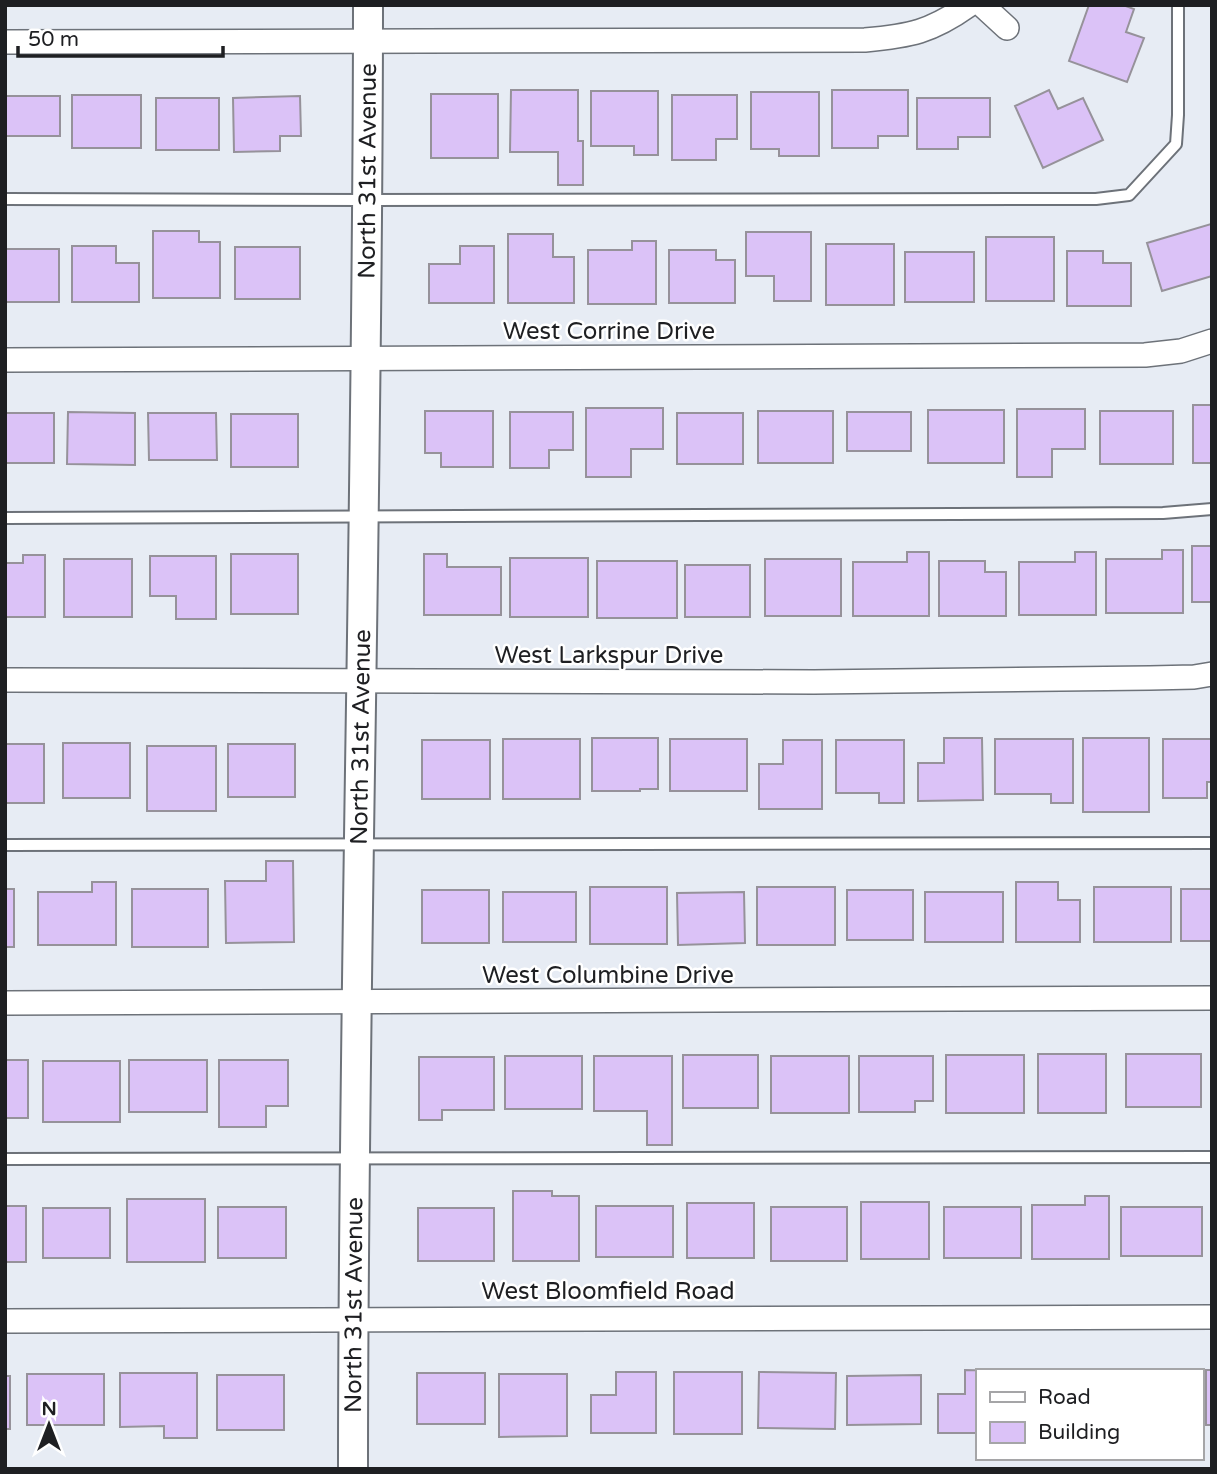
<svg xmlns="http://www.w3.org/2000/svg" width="1217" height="1474" viewBox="0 0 1217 1474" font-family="'Varela Round',sans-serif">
  <rect width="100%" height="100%" fill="#e7ecf4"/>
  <!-- building -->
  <path fill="#dbc2f7" stroke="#96929a" stroke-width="2" d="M1089,5H1123L1134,9L1126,32L1144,38L1127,82L1069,61Z
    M511,90H578V141H583V185H558V152H510Z
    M832,90H908V136H878V148H832Z
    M1049,90L1058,109L1083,98L1103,140L1043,168L1015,106Z
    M591,91H658V155H634V146H591Z
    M751,92H819V156H779V149H751Z
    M431,94H498V158H431Z
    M72,95H141V148H72Z
    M672,95H737V139H716V160H672Z
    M5,96H60V136H5Z
    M300,96L301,136H280V151L234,152L233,98Z
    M156,98H219V150H156Z
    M917,98H990V137H958V149H917Z
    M1211,224L1212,276L1162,291L1147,243Z
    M153,231H199V242H220V298H153Z
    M746,232H811V301H774V276H746Z
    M508,234H553V257H574V303H508Z
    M986,237H1054V301H986Z
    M632,241H656V304H588V250H632Z
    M826,244H894V305H826Z
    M72,246H116V263H139V302H72Z
    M460,246H494V303H429V264H460Z
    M235,247H300V299H235Z
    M5,249H59V302H5Z
    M669,250H716V260H735V303H669Z
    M1067,251H1103V263H1131V306H1067Z
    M905,252H974V302H905Z
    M1193,405H1212V463H1193Z
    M586,408H663V449H631V477H586Z
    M1017,409H1085V449H1052V477H1017Z
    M928,410H1004V463H928Z
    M425,411H493V467H441V453H425Z
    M758,411H833V463H758Z
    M1100,411H1173V464H1100Z
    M68,412L135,413V465L67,464Z
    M510,412H573V450H549V468H510Z
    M847,412H911V451H847Z
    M5,413H54V463H5Z
    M148,413H216L217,460H149Z
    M677,413H743V464H677Z
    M231,414H298V467H231Z
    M1192,546H1212V602H1192Z
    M1162,550H1183V613H1106V559H1162Z
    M907,552H929V616H853V562H907Z
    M1075,552H1096V615H1019V562H1075Z
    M231,554H298V614H231Z
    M424,554H447V567H501V615H424Z
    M23,555H45V617H5V563H23Z
    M150,556H216V619H176V596H150Z
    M510,558H588V617H510Z
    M64,559H132V617H64Z
    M765,559H841V616H765Z
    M597,561H677V618H597Z
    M939,561H985V572H1006V616H939Z
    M685,565H750V617H685Z
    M592,738H658V789H640V791H592Z
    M944,738H982L983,800L918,801V763H944Z
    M1083,738H1149V812H1083Z
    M503,739H580V799H503Z
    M670,739H747V791H670Z
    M995,739H1073V803H1051V794H995Z
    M1163,739H1212V782H1207V798H1163Z
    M422,740H490V799H422Z
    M783,740H822V809H759V764H783Z
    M836,740H904V803H879V793H836Z
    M63,743H130V798H63Z
    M5,744H44V803H5Z
    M228,744H295V797H228Z
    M147,746H216V811H147Z
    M266,861H293L294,942L226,943L225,881H266Z
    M92,882H116V945H38V892H92Z
    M1016,882H1058V900H1080V942H1016Z
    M590,887H667V944H590Z
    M757,887H835V945H757Z
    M1094,887H1171V942H1094Z
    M5,889H14V947H5Z
    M132,889H208V947H132Z
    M1181,889H1212V941H1181Z
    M422,890H489V943H422Z
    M847,890H913V940H847Z
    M503,892H576V942H503Z
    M744,892L745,943L678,945L677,893Z
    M925,892H1003V942H925Z
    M1038,1054H1106V1113H1038Z
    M1126,1054H1201V1107H1126Z
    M683,1055H758V1108H683Z
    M946,1055H1024V1113H946Z
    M505,1056H582V1109H505Z
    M594,1056H672V1145H647V1111H594Z
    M771,1056H849V1113H771Z
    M859,1056H933V1101H915V1112H859Z
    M419,1057H494V1110H442V1120H419Z
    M5,1060H28V1118H5Z
    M129,1060H207V1112H129Z
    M219,1060H288V1106H266V1127H219Z
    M43,1061H120V1122H43Z
    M513,1191H552V1196H579V1261H513Z
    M1085,1196H1109V1259H1032V1205H1085Z
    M127,1199H205V1262H127Z
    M861,1202H929V1259H861Z
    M687,1203H754V1258H687Z
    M5,1206H26V1262H5Z
    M596,1206H673V1257H596Z
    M218,1207H286V1258H218Z
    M771,1207H847V1261H771Z
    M944,1207H1021V1258H944Z
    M1121,1207H1202V1256H1121Z
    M43,1208H110V1258H43Z
    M418,1208H494V1261H418Z
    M965,1370L1004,1371H977V1433H938V1394H965Z
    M1206,1370H1212V1425H1206Z
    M616,1372H656V1433H591V1395H616Z
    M674,1372H742V1434H674Z
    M759,1372L836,1373L835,1429L758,1428Z
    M120,1373H197V1438H164V1426L120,1427Z
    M417,1373H485V1424H417Z
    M27,1374H104V1425H27Z
    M499,1374H567V1436L499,1437Z
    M217,1375H284V1430H217Z
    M921,1375V1424L847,1425V1376Z
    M5,1376H10V1429H5Z"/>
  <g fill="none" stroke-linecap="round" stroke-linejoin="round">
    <!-- service casing -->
    <g stroke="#6d7279" stroke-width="14">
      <path id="service" d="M5,199L366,200L1096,199L1129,195L1176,144L1178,115V5
        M5,518L1163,513L1212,509
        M5,845L1212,843
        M5,1159L1212,1157"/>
    </g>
    <!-- minor casing -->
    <g stroke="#6d7279" stroke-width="26">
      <path id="minor" d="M982,5L1007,28
        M5,42L865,40C910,36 931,32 969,5
        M5,360L1145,355L1181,351L1212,341
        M5,680L814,682L1150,678L1194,677L1212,674
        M5,1003L1212,998
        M5,1321L1212,1317"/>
    </g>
    <!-- tertiary casing -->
    <g stroke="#6d7279" stroke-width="32">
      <g id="tertiary">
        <path id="s1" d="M353,1469C353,981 368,493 368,5"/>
      </g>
    </g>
    <!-- service -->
    <use href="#service" stroke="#fff" stroke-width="10"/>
    <!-- minor -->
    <use href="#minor" stroke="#fff" stroke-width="23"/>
    <!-- tertiary -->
    <use href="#tertiary" stroke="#fff" stroke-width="28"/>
  </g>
  <g text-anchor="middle" stroke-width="5" stroke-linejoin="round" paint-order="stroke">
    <!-- street labels -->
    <g font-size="24" fill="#1e1f22" stroke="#fff">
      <text dy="8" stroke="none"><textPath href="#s1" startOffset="1298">North 31st Avenue</textPath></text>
      <text x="609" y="339">West Corrine Drive</text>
      <text x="609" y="663">West Larkspur Drive</text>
      <text dy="8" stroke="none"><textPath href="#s1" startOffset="732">North 31st Avenue</textPath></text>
      <text x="608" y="983">West Columbine Drive</text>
      <text x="608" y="1299">West Bloomfield Road</text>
      <text dy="8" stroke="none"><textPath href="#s1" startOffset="164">North 31st Avenue</textPath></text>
    </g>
  </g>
  <!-- border -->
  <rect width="1217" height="1474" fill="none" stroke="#1e1f22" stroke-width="14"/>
  <!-- legend -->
  <rect x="976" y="1369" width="228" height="91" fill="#ffffff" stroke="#a5a5a7" stroke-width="2"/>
  <rect x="990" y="1392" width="35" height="10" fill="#ffffff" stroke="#a5a5a7" stroke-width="2"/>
  <text x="1038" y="1404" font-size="21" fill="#1e1f22">Road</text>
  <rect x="990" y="1422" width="35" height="21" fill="#dbc2f7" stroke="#a5a5a7" stroke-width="2"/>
  <text x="1038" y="1439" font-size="21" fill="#1e1f22">Building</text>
  <!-- north arrow -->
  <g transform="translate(49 1425)" stroke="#ffffff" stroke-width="5" paint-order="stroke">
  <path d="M0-5L12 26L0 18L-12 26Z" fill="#1e1f22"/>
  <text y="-10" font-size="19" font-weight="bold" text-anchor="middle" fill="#1e1f22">N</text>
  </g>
  <!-- scale -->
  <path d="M18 46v10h205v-10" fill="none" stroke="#1e1f22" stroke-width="3.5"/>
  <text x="28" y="46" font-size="21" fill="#1e1f22" stroke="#ffffff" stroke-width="5" paint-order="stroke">50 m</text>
</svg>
